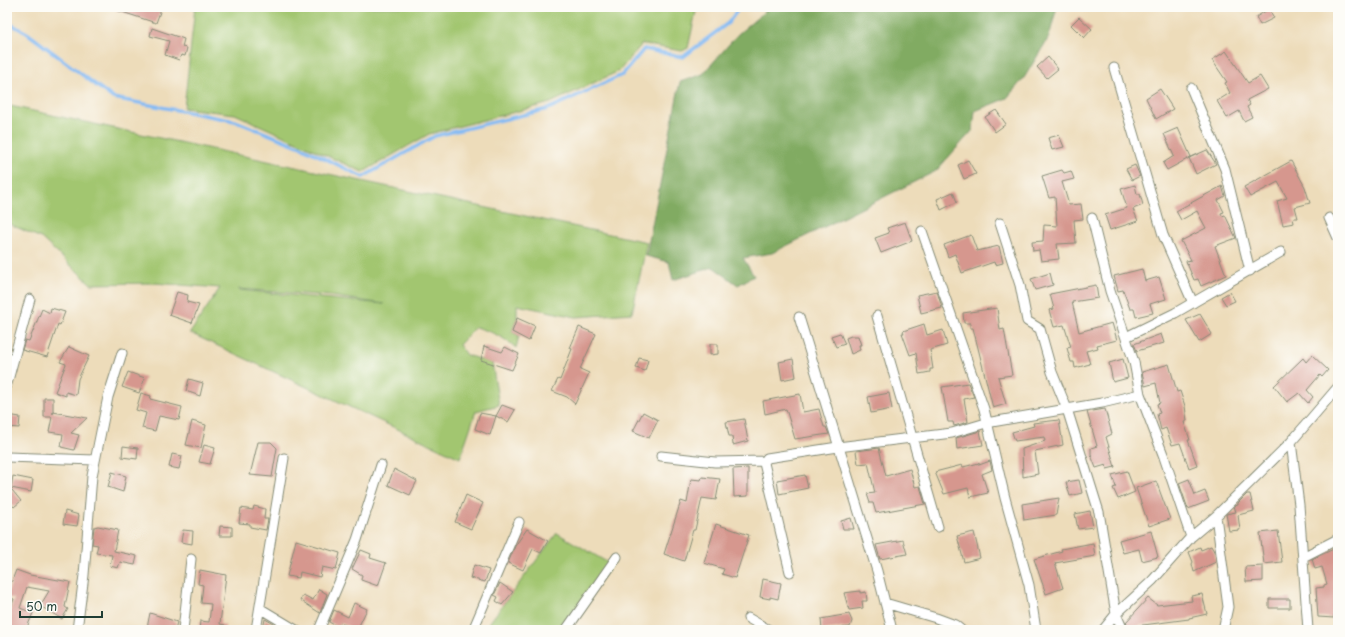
<svg xmlns="http://www.w3.org/2000/svg" width="1345" height="637" viewBox="0 0 1345 637" font-family="'Playpen Sans',sans-serif">
  <rect width="100%" height="100%" fill="#fdfcf7"/>
  <filter id="ink" filterUnits="userSpaceOnUse"><feTurbulence type="fractalNoise" baseFrequency=".025" numOctaves="2"/><feDisplacementMap in="SourceGraphic" scale="8" xChannelSelector="R" yChannelSelector="G"/><feConvolveMatrix kernelMatrix="1 2 1 2 8 2 1 2 1" color-interpolation-filters="sRGB"/></filter>
  <filter id="wash" filterUnits="userSpaceOnUse"><feTurbulence type="fractalNoise" baseFrequency=".012" numOctaves="4" result="noise"/><feDisplacementMap in="SourceGraphic" scale="16" xChannelSelector="R" yChannelSelector="G"/><feGaussianBlur stdDeviation="0.9" result="paint"/><feColorMatrix in="noise" values="0 0 0 0 0 0 0 0 0 0 0 0 0 0 0 0 0 1.4 0 .05"/><feComposite in="paint" operator="in"/></filter>
  <g filter="url(#wash)">
    <rect width="100%" height="100%" fill="#eddcba"/>
    <!-- green -->
    <path fill="#a2c670" stroke="#608252" fill-rule="evenodd" d="M195,7H697L688,48L682,51L642,44L619,71L550,103L429,134L363,172L235,114L184,108Z
      M10,106L647,242L632,313L576,317L517,305V318L512,332L519,336L516,348C504,337 490,331 475,327L459,345L466,355L492,363L499,405L476,411L460,458L190,333L220,288L154,283L91,284L41,238L7,223V117ZM239,289L330,296L384,304L239,290Z
      M557,533L612,565L562,630H484Z"/>
    <!-- forest -->
    <path fill="#81ab62" stroke="#50744b" d="M770,7H1057L1049,37L1024,78L1007,98L975,111L973,130L936,171L772,253L743,258L754,276L738,285L713,267L673,280L669,262L646,256L680,82L703,74L738,34Z"/>
    <g fill="none" stroke-linecap="round" stroke-linejoin="round">
      <!-- stream -->
      <path stroke="#85bbf4" stroke-width="3.5" d="M7,22L27,33L113,98L235,121L301,147L363,177L435,136L548,109L622,75L644,49L683,57L728,23L740,7"/>
    </g>
    <g id="blocks">
      <!-- building -->
      <path fill="#d6978e" d="M113,7H160V12L156,23L113,9Z
        M1269,9L1274,18L1260,25L1256,17Z
        M1079,17L1092,29L1084,38L1071,25Z
        M152,28L184,39L182,47L187,48L185,56L181,55L179,60L165,55L169,41L150,36Z
        M1226,51L1248,83L1260,76L1268,89L1247,100L1250,105L1247,107L1252,117L1244,121L1239,111L1227,118L1217,101L1230,93L1225,83L1227,82L1212,60Z
        M1048,57L1058,69L1047,78L1037,67Z
        M1160,89L1173,109L1156,119L1146,98Z
        M996,110L1006,124L995,132L985,117Z
        M1178,128L1191,157L1167,170L1163,163L1174,156L1164,134Z
        M1059,135L1064,147L1052,150L1048,138Z
        M1207,150L1216,164L1196,174L1189,158Z
        M968,160L976,174L964,179L958,165Z
        M1291,161L1305,187L1310,203L1295,207L1298,218H1293L1294,223L1283,225L1277,201L1287,198L1278,182L1250,197L1244,187Z
        M1135,165L1140,176L1132,180L1126,169Z
        M1062,170L1064,173L1071,171L1074,179L1062,182L1069,205L1081,204L1083,219L1074,220L1076,243L1057,244L1059,259L1041,261L1039,250L1033,251L1032,242L1043,241L1044,225L1057,226L1055,197L1049,198L1042,176Z
        M1135,185L1137,194H1140L1143,205L1133,209L1138,221L1110,230L1105,215L1127,208L1121,189Z
        M1222,186L1225,196L1218,200L1224,212L1221,213L1222,216L1225,215L1236,238L1215,246L1226,275L1201,286L1198,279L1194,280L1186,261L1191,260L1181,241L1206,228L1197,211L1181,220L1176,211Z
        M953,192L957,202L941,210L937,199Z
        M905,222L912,241L881,253L875,238L889,233L887,228Z
        M971,235L977,251L999,246L1003,263L995,265L994,262L962,273L955,254L948,257L944,245Z
        M1142,269L1145,281L1159,277L1166,299L1150,304L1153,313L1136,317L1134,309H1130L1123,290L1118,291L1114,276Z
        M1050,273L1053,285L1035,290L1031,279Z
        M1096,285L1098,298L1072,302L1079,332L1112,323L1117,340L1097,345L1098,348L1086,351L1090,364L1075,368L1074,362H1071L1067,348L1071,347L1064,325L1054,327L1049,310L1054,309L1050,294Z
        M937,291L942,308L921,313L917,295Z
        M177,292L188,295L187,302L199,305L192,323L169,315Z
        M1230,292L1235,301L1226,305L1221,297Z
        M51,308L65,312L60,325L58,324L47,357L22,350L25,340L29,341L42,309L50,313Z
        M997,308L1000,330L1004,329L1012,375L998,377L1006,404L993,408L973,328H970V323H964L963,313Z
        M1200,314L1212,334L1199,342L1186,320Z
        M517,318L535,326L529,341L512,332Z
        M924,324L927,335L943,330L947,345L930,350L933,369H930V372L919,374L916,353L910,355L902,333H904L903,331Z
        M579,327L596,334L580,369L589,373L575,404L567,397L552,391L558,379L560,380L572,349L570,348Z
        M840,333L845,344L836,347L831,336Z
        M1161,334L1164,343L1137,351L1134,344Z
        M851,336H858L861,345H859L860,350L851,354L846,338Z
        M710,344H718V354L710,355Z
        M484,346L502,352L505,347L519,354L512,370L481,360Z
        M69,347L89,356L78,379L76,395L66,392V396L55,392L66,364L60,362Z
        M1312,355L1328,370L1322,377L1320,375L1307,390L1313,397L1308,403L1299,393L1287,402L1274,386L1303,358L1306,362Z
        M639,358L648,360L645,371L636,368Z
        M793,359L796,377L782,380L779,362Z
        M1123,359L1128,378L1113,382L1109,363Z
        M1169,364L1177,392L1180,391L1185,406L1187,421L1184,422L1190,440H1188L1197,465L1189,468L1180,443L1172,445L1166,428L1161,430L1157,414L1160,413L1157,404L1160,403L1156,383L1145,386L1142,372Z
        M128,372L145,378L139,393L122,387Z
        M189,379L203,383L200,396L186,391Z
        M968,383L974,397L964,399L968,422L954,426L953,422H948L942,387Z
        M141,393L151,396L150,399L182,407L179,420L159,416L155,431L142,428L146,413L136,410Z
        M889,393L892,409L871,413L868,397Z
        M800,394L803,412L819,409L824,427H826L829,434L795,439L786,409L765,414L763,401Z
        M44,398H53V414V412L87,418L71,433L79,435L74,450L61,447L63,434L49,432L52,417H44Z
        M502,405L515,410L508,422L496,416Z
        M1105,409L1112,434L1106,437L1115,467L1107,469L1106,465L1096,468L1091,455V448L1097,446L1087,412Z
        M643,412L658,420L649,438L633,431Z
        M480,413L496,416L490,435L475,429Z
        M8,415L20,417L19,428L7,427Z
        M744,419L748,441L733,445L732,436H729L726,422Z
        M1059,420L1063,445L1035,451L1038,474L1023,477L1022,449L1045,441L1044,437L1015,441L1012,432L1034,426L1033,423Z
        M192,421L206,425L201,448L186,445Z
        M980,431L983,445L957,449L956,438Z
        M258,442H271L277,448L272,477L250,475Z
        M204,445L215,448L210,464L199,462Z
        M123,446L138,448L137,459L122,457Z
        M879,448L886,476L910,469L915,487L920,486L925,504L876,513L873,503H870L867,494L875,493L868,463L858,464L856,451Z
        M172,454L182,456L179,469L169,467Z
        M990,461L992,470L982,474L988,493L970,497L968,488L944,494L935,472L962,465L963,467L979,463V465Z
        M748,468V496L734,497L733,469Z
        M394,469L417,481L410,495L388,485Z
        M1127,471L1135,492L1118,499L1113,488L1116,487L1112,475Z
        M112,472L126,476L123,492L108,487Z
        M805,475L808,488L779,494L777,480Z
        M13,476L33,480L31,492L11,488Z
        M702,477L720,479L716,500L702,498L695,530H693L684,561L664,554L681,501L687,503L691,479L701,480Z
        M1189,479L1195,495L1205,491L1209,501L1188,509L1179,483Z
        M1079,480L1082,493L1070,496L1066,482Z
        M1156,481L1170,519L1149,526L1136,488Z
        M12,490L21,501L14,507L7,500V494Z
        M1247,494H1250L1254,511L1238,515L1240,530L1229,531L1226,514L1236,512L1234,506L1238,505V503Z
        M466,495L483,503L471,529L455,522Z
        M1059,498L1056,515L1024,520L1022,504Z
        M254,506L265,509L264,519H268L266,530L250,527V524L239,523L241,508L253,510Z
        M65,511L79,515L77,526L63,524Z
        M1090,511L1093,527L1078,529L1075,514Z
        M851,518L854,529H843L841,521Z
        M716,524L749,535L735,578L722,574L724,569L704,563Z
        M98,526L118,530L114,551L137,556L135,565L120,562L118,568L110,566L112,555L96,553L98,545L92,544L94,527Z
        M220,526L232,527V536H219Z
        M527,529L548,541L541,553L533,549L523,570L508,563L515,546Z
        M183,530L193,531L192,544L181,542Z
        M1151,531L1158,557L1142,561L1139,549L1123,553L1119,540Z
        M1278,531L1282,562L1264,564L1260,533Z
        M974,532L980,558L964,562L957,536Z
        M296,540L340,553L336,570L322,567L320,577L300,572L299,578L287,576Z
        M903,540L907,554L880,559L876,545Z
        M1093,543L1095,556L1055,563L1063,588L1046,594L1034,559L1062,551L1061,549Z
        M1211,546L1215,553L1216,562L1194,572L1192,564L1193,562L1189,552L1200,547L1201,550Z
        M1338,547V615H1334V618L1318,617L1316,588L1324,587V585L1327,584L1322,567L1315,569L1312,559Z
        M361,550L371,554L370,558L386,563L378,586L361,580L362,575L352,569Z
        M474,565L489,570L485,582L470,578Z
        M1263,566V581L1246,582L1245,567Z
        M16,570L30,575L70,582L65,607L68,609L62,619L40,606L49,591L27,587L20,608L33,613L26,630H7V618L14,599L7,597V594Z
        M200,570L226,575L220,624L225,625V630H199L200,621L209,622L211,604L201,603L203,585L198,584Z
        M763,579L781,583L778,599L770,597V599L760,597Z
        M500,583L513,592L502,605L496,601L498,597L494,595Z
        M319,589L327,594L320,613L300,600L303,595L313,600Z
        M860,591V593L866,592L867,601H862L863,608L849,610L844,593Z
        M1202,594L1207,614L1189,618V619L1128,627L1126,622L1148,598L1157,605L1192,601L1191,596Z
        M1269,599H1290V608H1269Z
        M354,603L367,609L357,630L340,623L338,627L329,622L334,610L348,617Z
        M150,613L177,622L175,630L147,628Z
        M849,614L852,621L850,627L822,630L821,619Z
        M265,619L274,624L273,630H263Z"/>
    </g>
  </g>
  <g filter="url(#ink)">
    <use href="#blocks" fill-opacity="0" stroke="#868c77" stroke-width="1"/>
    <g fill="none" stroke-linecap="round" stroke-linejoin="round">
      <!-- street casing -->
      <g stroke="#868c77" stroke-width="11">
        <path id="street" d="M1114,68L1163,235L1193,303
          M1191,88L1225,169L1250,271
          M1092,218L1110,291L1134,362L1140,394L1164,457L1191,537
          M1329,218L1338,238
          M1000,223L1020,285L1027,321L1040,329L1052,372L1067,409L1099,512L1116,614L1123,630
          M922,231L984,409L1005,498L1029,585L1036,630
          M877,316L938,527
          M799,317L877,571L892,630
          M1126,337L1175,313L1281,252
          M7,384L30,299
          M1291,442L1299,505L1308,630
          M661,456L715,462L765,461L767,458L838,447L952,433L986,423L1102,403L1140,394
          M7,457L95,460
          M765,461L764,463L790,572
          M1216,516L1228,607L1223,630
          M1303,557L1338,539
          M885,603L936,618L955,625L961,630
          M261,609L296,630
          M748,618L769,630
          M77,630L84,575L92,476L108,397L122,353
          M183,630L191,559
          M256,630L284,458
          M319,630L357,540L381,465
          M473,630L519,522
          M566,630L617,557
          M1103,630L1116,614L1152,581L1191,537L1216,516L1291,442L1338,387"/>
      </g>
      <!-- street -->
      <use href="#street" stroke="#fff" stroke-width="9"/>
    </g>
  </g>
  <!-- margin -->
  <rect width="1345" height="637" fill="none" stroke="#fdfcf7" stroke-width="24"/>
  <!-- scale -->
  <path d="M20 611v6h82v-6" fill="none" stroke="#1f3d34" stroke-width="2"/>
  <text x="26" y="611" font-size="12" fill="#1f3d34" stroke="#fdfcf7" stroke-width="3" paint-order="stroke">50 m</text>
</svg>
